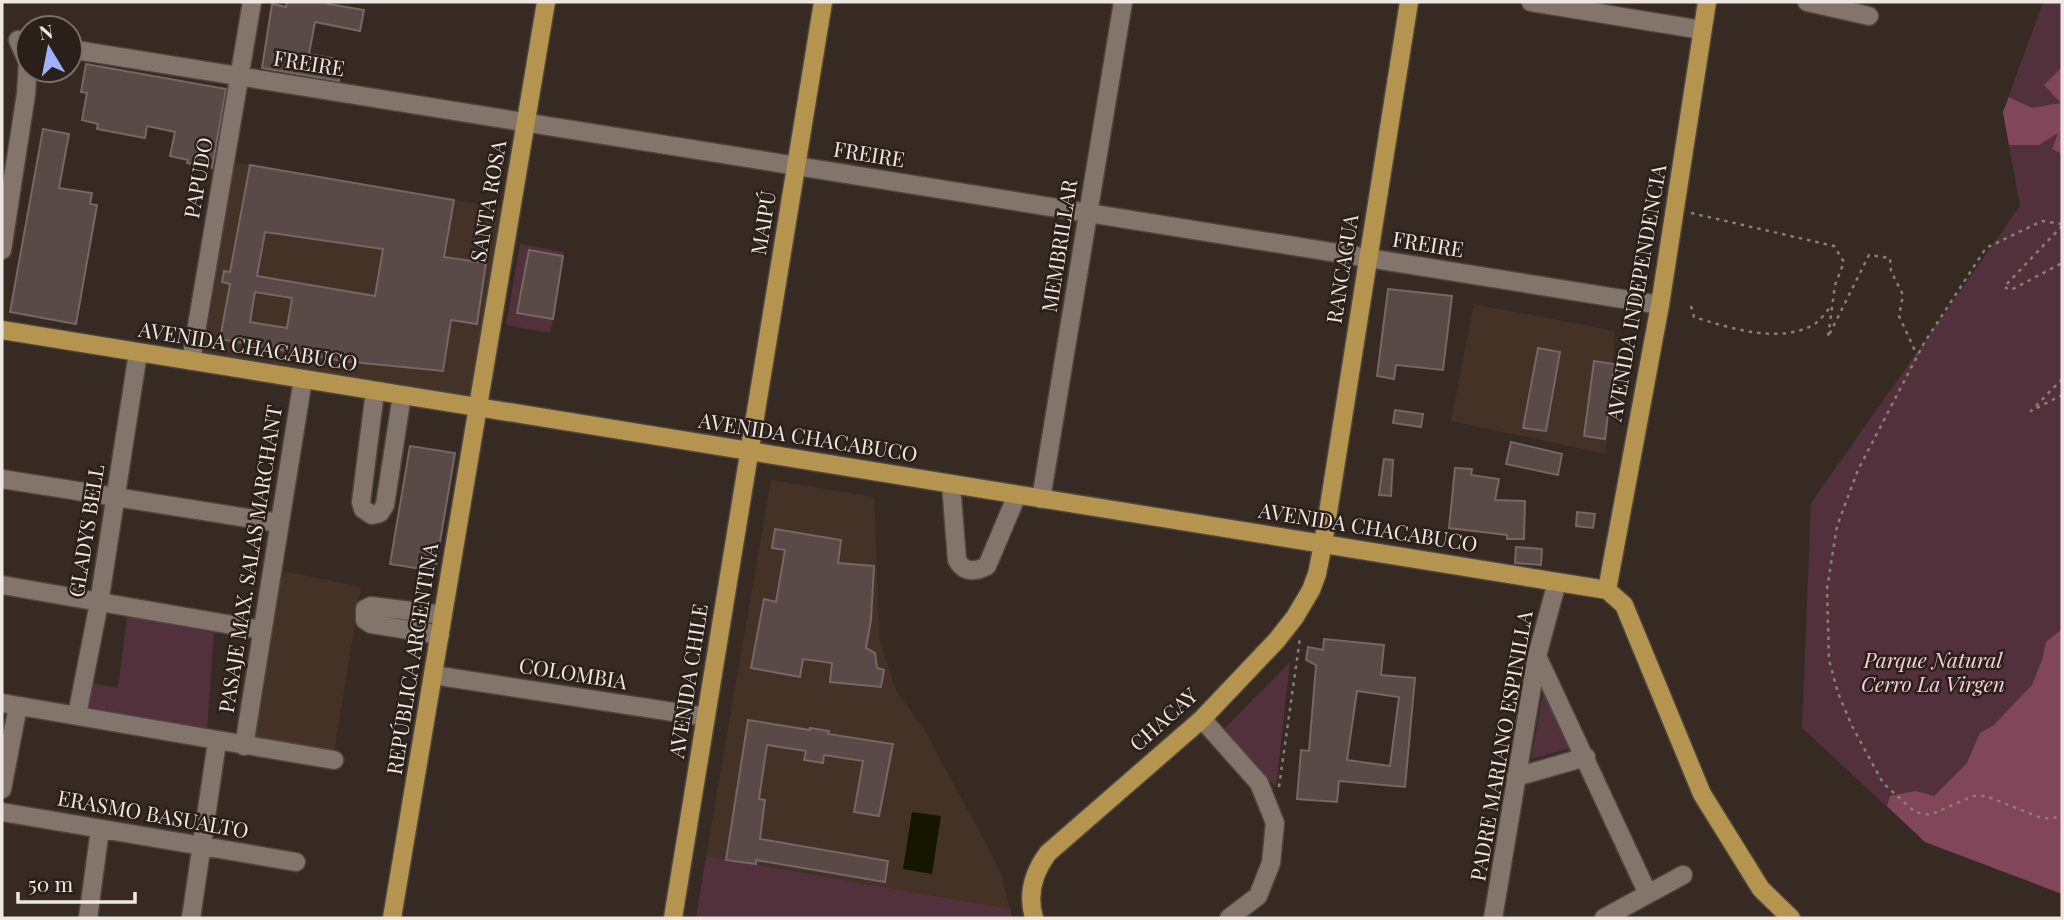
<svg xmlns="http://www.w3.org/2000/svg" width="2064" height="920" viewBox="0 0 2064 920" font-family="'Playfair Display',serif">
  <rect width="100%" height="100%" fill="#362a22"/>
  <!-- built -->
  <path fill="#443226" d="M234,162L502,208L470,400L203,356Z
    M1474,304L1615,331L1606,454L1451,421Z
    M771,480L874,497L880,641L896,690L924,729L1000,870L1010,909L706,856Z
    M275,569L361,587L334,753L250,740Z"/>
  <!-- green -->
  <path fill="#53313c" d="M2043,2H2062V894L1925,842L1802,728L1811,503L2020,206L2003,112Z
    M520,244L564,252L563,256L529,250L517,313L553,319L550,333L506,325Z
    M127,615L214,633L207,731L89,707L92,683L118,688Z
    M1290,662L1276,787L1222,731Z
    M1543,693L1571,748L1531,759Z
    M706,856L1010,909L1012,918H696Z"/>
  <!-- forest -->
  <path fill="#81465a" d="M2062,67V154L2052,149L2058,133L2039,145H2009L2003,112L2009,97L2032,108L2061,103L2044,85Z
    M2062,629V894L1925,842L1887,806L1890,796L1916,791L1934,796L1967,763L1980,733L1994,725L2032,685L2042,660L2046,642Z"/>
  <!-- water -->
  <path fill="#151600" d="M912,812L941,816L932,874L903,869Z"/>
  <!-- building -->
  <path fill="#5a4a47" stroke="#776664" stroke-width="2" fill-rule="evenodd" d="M287,2H328V4L364,10L360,31L315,22L309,54L342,60L339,81L262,68L272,4L286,7Z
    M86,64L226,89L212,168L187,163L188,160L170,156L175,132L147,126L145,138L97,129L98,124L82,120L87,93L81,92Z
    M43,129L69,134L59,188L92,193L90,204L97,205L76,324L10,312Z
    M250,165L454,200L444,257L486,263L477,324L451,320L443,371L342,361L220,339L230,284L222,282L224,271L230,272ZM265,232L383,249L375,296L257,276ZM255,292L292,298L287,328L250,322Z
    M529,250L563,256L553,319L517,313Z
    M1388,289L1452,296L1443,370L1396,365L1394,379L1377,376Z
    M1538,348L1560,352L1546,431L1523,428Z
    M1594,361L1614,364L1605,439L1584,436Z
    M1395,410L1423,414L1421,427L1393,423Z
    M1511,442L1562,454L1558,475L1506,464Z
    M410,446L455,453L435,571L390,564Z
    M1384,459L1393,460L1391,496L1379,495Z
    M1455,468L1472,469L1471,475L1499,479L1495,500L1525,501L1524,539H1507V535L1449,528Z
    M1577,512L1595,514L1593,528L1576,526Z
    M775,529L841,540L838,563L874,566L871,620L866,648L875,653L877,668L884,670L881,687L830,682L832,663L803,659L800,677L751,668L764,599L776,602L785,550L772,548Z
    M1516,547L1542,549L1541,565L1515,563Z
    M1324,639L1384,645L1381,675L1415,678L1405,787L1339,781L1337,802L1297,799L1301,750L1309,751L1316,665L1306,660L1308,647L1323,650ZM1357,691L1399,697L1390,766L1347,760Z
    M748,720L810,730V728L829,731L828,734L893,744L879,816L854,812L863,761L824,755L823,763L804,760L806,751L767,745L759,799L765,800L760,839L888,861L885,882L756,860V864L726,860Z"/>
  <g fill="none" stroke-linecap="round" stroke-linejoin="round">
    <!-- minor casing -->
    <g stroke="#4f463f" stroke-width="21">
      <path id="minor" d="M1531,2L1702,30
        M1807,2L1869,16
        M70,49L1660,305
        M2,250L26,94L28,62L18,40
        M191,361L252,2
        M375,391L361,502L363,509L372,515L380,513L385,505L402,395
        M2,479L279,523
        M951,484L957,560C964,573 975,572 987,566L1017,495
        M1041,499L1123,2
        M2,585L261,630
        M440,635L371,624L365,620V609L371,606L443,615
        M1537,656L1648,894
        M433,675L706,717
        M2,703L334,760
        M77,715L99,603L138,353
        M1202,719L1259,783L1275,823L1271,863L1258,896L1229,918
        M244,746L303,379
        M1516,777L1586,757
        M2,789L18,706
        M2,812L296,862
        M88,918L100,829
        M191,918L217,742
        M1493,918L1537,656L1557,582
        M1604,918L1683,875"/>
    </g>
    <!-- major casing -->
    <g stroke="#4f463f" stroke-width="21">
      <path id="major" d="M2,330L1607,590
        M1607,590L1660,305L1707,2
        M1607,590L1624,605L1702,794L1761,889L1791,918
        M392,918L546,2
        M673,918L823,2
        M1034,918C1027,894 1033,873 1048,853L1202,719L1277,640L1295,617L1311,590L1317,574L1323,544L1409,2"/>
    </g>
    <!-- path -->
    <path stroke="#897f78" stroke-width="2.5" stroke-dasharray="3.5 5" stroke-linecap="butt" d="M1691,213L1834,246L1844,262L1835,285L1828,337L1869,255L1890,258L1891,271L1903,295L1899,316L1917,355
      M2062,224L2042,221L1986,248L1924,343L1858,470L1837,526L1827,589L1829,660L1838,693L1852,726L1883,783L1915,812L1930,815L1973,796H1986L2039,817L2051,819L2062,815
      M2062,226L2004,287L2011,290L2062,263
      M1691,306L1694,317C1730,328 1778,344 1813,325C1820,321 1826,312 1832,305
      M2062,379L2031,411L2062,395
      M1279,787L1300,638"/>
    <!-- minor -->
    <use href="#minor" stroke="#83756c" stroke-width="18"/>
    <!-- major -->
    <use href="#major" stroke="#b59450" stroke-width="18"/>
  </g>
  <g text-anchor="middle" stroke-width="5" stroke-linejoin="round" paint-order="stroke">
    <!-- street labels -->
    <g font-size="21" fill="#efe7e2" stroke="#2b2019">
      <text transform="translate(309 64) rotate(9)" y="7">FREIRE</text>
      <text transform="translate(869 155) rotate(9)" y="7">FREIRE</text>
      <text transform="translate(199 178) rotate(-80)" y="7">PAPUDO</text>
      <text transform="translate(489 201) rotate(-80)" y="7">SANTA ROSA</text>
      <text transform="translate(764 223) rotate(-81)" y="7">MAIPÚ</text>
      <text transform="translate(1428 245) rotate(9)" y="7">FREIRE</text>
      <text transform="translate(1060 246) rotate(-81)" y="7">MEMBRILLAR</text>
      <text transform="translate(1343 269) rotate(-81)" y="7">RANCAGUA</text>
      <text transform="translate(1637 293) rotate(-80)" y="7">AVENIDA INDEPENDENCIA</text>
      <text transform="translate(248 347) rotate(9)" y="7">AVENIDA CHACABUCO</text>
      <text transform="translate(808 438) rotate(9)" y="7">AVENIDA CHACABUCO</text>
      <text transform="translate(1368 528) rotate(9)" y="7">AVENIDA CHACABUCO</text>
      <text transform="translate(87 531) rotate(-81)" y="7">GLADYS BELL</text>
      <text transform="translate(251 559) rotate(-81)" y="7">PASAJE MAX. SALAS MARCHANT</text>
      <text transform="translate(413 659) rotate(-81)" y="7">REPÚBLICA ARGENTINA</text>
      <text transform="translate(573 674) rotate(9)" y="7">COLOMBIA</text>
      <text transform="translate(689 681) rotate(-81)" y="7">AVENIDA CHILE</text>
      <text transform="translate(1164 720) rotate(-42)" y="7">CHACAY</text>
      <text transform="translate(1502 746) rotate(-80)" y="7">PADRE MARIANO ESPINILLA</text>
      <text transform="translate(153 815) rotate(10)" y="7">ERASMO BASUALTO</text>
    </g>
    <!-- park labels -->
    <g font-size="21" font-style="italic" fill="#f6cfda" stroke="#2b2019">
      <text x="1933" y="668">Parque Natural<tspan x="1933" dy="24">Cerro La Virgen</tspan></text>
    </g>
  </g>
  <!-- border -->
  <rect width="2064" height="920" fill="none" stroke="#efe7e2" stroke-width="7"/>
  <!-- north arrow -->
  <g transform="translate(49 49) rotate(350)"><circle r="33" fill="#2b2019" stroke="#797069" stroke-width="2"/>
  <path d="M0-5L12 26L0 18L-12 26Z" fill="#a1b2fd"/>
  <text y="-10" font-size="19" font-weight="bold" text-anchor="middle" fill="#efe7e2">N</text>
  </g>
  <!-- scale -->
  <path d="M18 892v10h117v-10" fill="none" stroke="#efe7e2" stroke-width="3.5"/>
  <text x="28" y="892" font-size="21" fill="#efe7e2" stroke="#2b2019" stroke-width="5" paint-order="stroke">50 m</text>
</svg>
